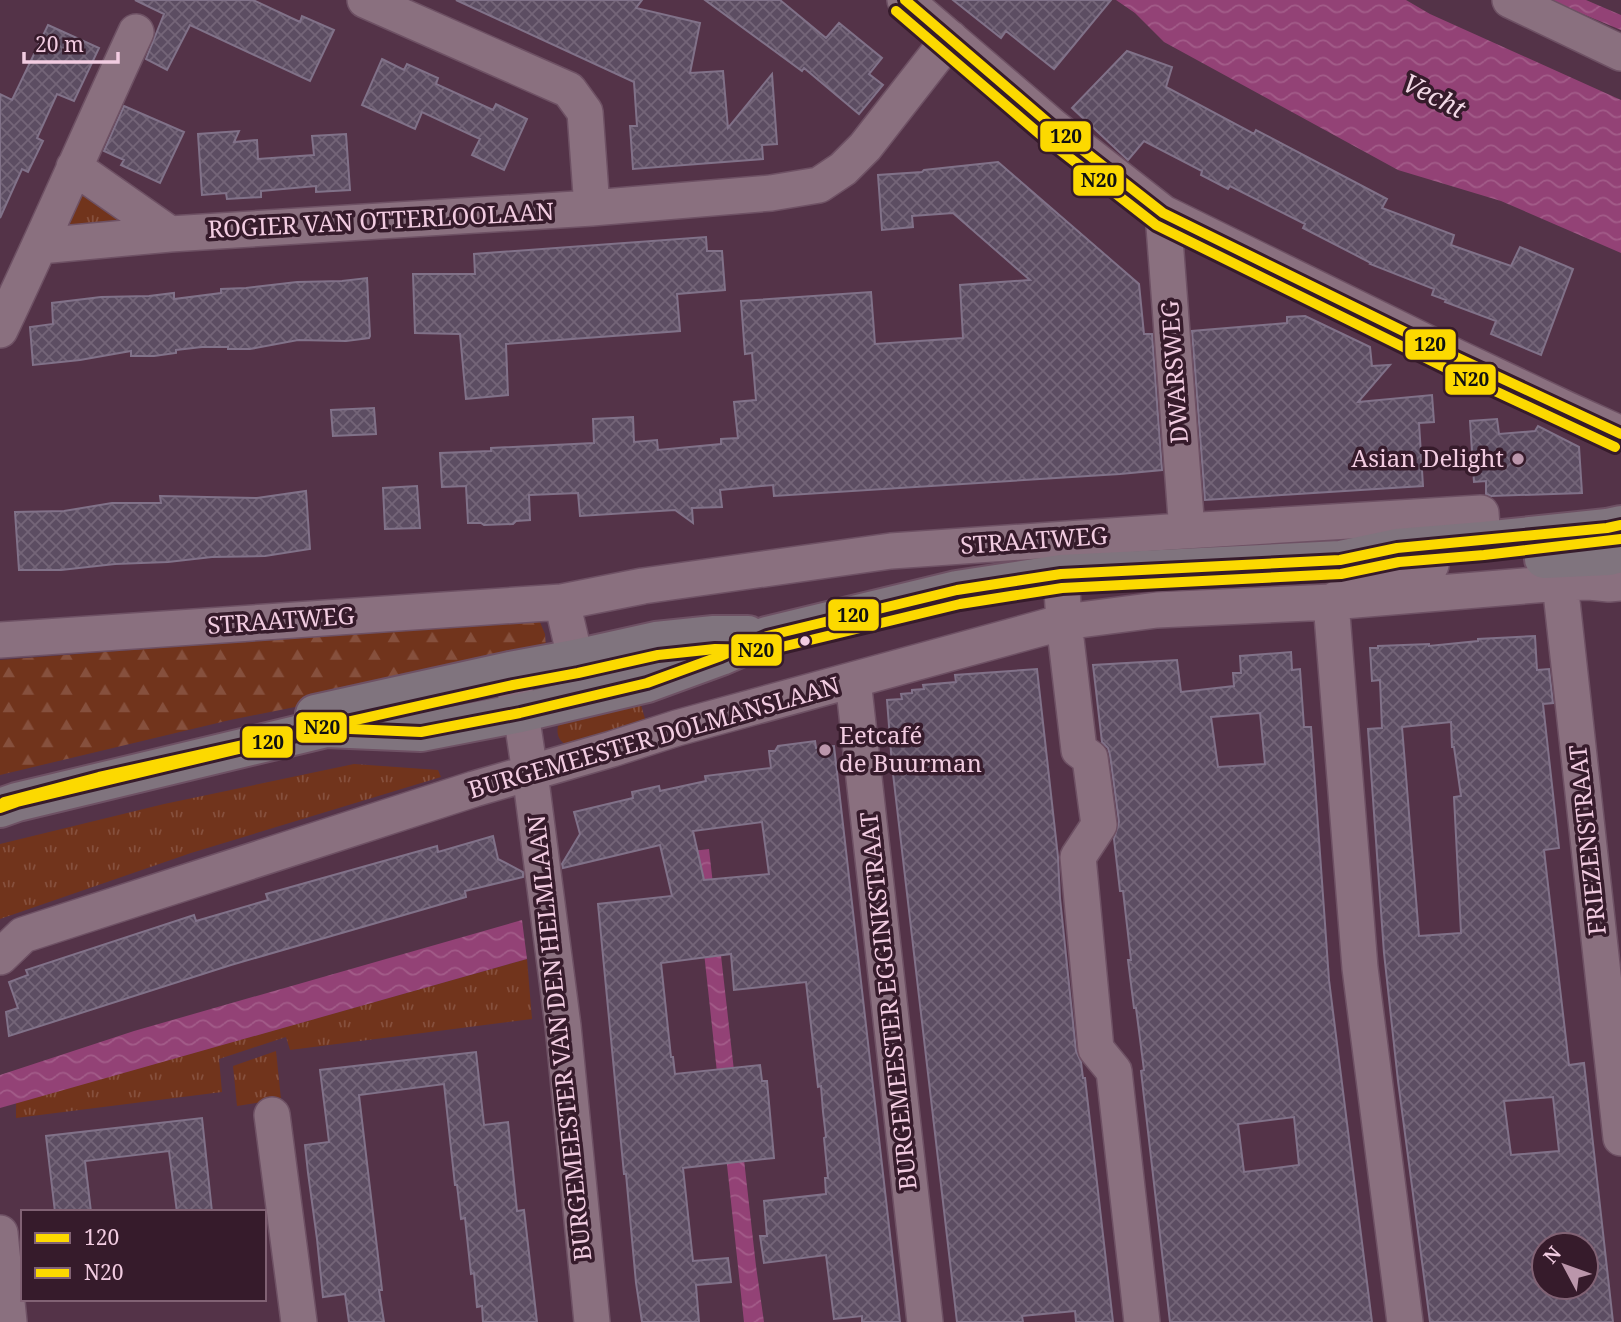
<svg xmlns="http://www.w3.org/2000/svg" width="1621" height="1322" viewBox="0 0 1621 1322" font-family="'Noto Serif',serif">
  <defs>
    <pattern id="grass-tufts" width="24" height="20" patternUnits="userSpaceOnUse" patternTransform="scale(1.75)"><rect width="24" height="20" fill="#71341c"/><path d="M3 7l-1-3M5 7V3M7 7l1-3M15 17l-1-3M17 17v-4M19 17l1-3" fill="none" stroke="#86503d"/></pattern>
    <pattern id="forest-firs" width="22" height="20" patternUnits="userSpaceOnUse" patternTransform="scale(1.75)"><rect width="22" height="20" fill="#71341c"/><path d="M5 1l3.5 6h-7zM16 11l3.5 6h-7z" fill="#86503d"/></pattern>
    <pattern id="water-waves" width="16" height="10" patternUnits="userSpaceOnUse" patternTransform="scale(1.75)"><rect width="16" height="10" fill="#934276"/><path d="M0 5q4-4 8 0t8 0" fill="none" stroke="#a35c89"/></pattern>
    <pattern id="building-cross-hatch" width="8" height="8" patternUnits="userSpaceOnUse" patternTransform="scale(1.75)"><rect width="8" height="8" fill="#5c4d62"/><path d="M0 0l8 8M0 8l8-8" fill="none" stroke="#746578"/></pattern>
  </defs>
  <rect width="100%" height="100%" fill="#543348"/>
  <!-- grass -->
  <path fill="url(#grass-tufts)" d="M81,195L136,220L55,227Z
    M640,702L647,725L569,747C560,741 556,737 558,726L572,717Z
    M354,764L438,770L441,777L191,853L0,919V844L164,804Z
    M527,959L532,1019L290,1050L286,1037L219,1059L222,1092L16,1118V1103Z
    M276,1051L281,1099L237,1106L233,1066Z"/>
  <!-- forest -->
  <path fill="url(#forest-firs)" d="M539,620L545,634L546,648L499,666L230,720L0,775V660L431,627Z"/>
  <!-- water -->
  <path fill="url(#water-waves)" d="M1116,0H1406L1430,14L1621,100V253L1501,201L1398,170L1164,42L1135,13Z
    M1549,0H1586L1621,15V30Z
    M709,849L756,1266L764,1322H744L693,851Z
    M522,920L527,959L0,1108V1075L134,1031Z"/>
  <!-- building -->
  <path fill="url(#building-cross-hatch)" stroke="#817289" stroke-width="2" fill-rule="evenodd" d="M135,0H253L300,22L302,16L334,30L310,81L190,25L167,70L146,59L164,14Z
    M456,0H642L636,8L700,23L690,73L723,71L728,128L772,74L777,144L762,145L763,159L633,169L630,126H637L634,82Z
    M705,0H780L826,38L839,23L882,58L869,74L883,85L859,114L804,68L802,71Z
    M953,0H1111L1054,69L1006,31L1001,38Z
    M48,25L99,48L74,101L57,94L37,138L43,141L28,172L22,169L0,218V94L12,100Z
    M1127,51L1172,67L1166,87L1254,134L1256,130L1387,199L1382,208L1454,235L1451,245L1511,266L1520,247L1573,269L1541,355L1491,334L1496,321L1445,302L1446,300L1432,295L1434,289L1370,264L1371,263L1303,228L1305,224L1230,186L1228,189L1201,175L1202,171L1144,141L1128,160L1072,108Z
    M382,59L404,70L407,64L438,78L436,84L493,110L496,104L527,119L504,170L472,155L480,139L422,112L415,129L362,105Z
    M124,106L184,132L160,183L121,165L124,160L104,151Z
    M239,131L234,142L257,140L258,159L314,155L312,136L346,134L350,190L316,192V186L261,191V197L227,199L226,193L202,195L198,134Z
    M998,162L1139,284L1144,334H1152L1162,470L1120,474L774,496L773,485L720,490L722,507L692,508L693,523L675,510L580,516L578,493L529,495L530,520L516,521L513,524L484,525L481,523H468L466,486L442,487L440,453L491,451V448L594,443L593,419L633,417L634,442L657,440L658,450L721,444V439L738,438L734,402L756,400L752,353L745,354L741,301L871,292L875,344L963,338L960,285L1030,280L953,213L912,216L913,227L882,230L878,175L922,172L924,170Z
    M706,237L707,251H722L725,290L677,294L680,331L506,344L508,395L466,399L460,334L415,333L413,274H475L474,254Z
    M367,278L370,336L369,338L346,341L298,340L250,349H228V347H202L176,350V353L154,356H131V351L80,360L33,365L30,327L53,324L52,303L101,297L149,296L174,293V299L221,293V289L246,288L297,282L342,281Z
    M1305,316L1370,347L1372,366L1390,365L1358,402L1432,395L1434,422L1419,423L1423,486L1205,500L1192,331L1287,323V317Z
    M374,408L376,434L333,436L331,410Z
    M1497,419L1499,434L1535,431L1538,426L1579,447L1582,493L1491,496L1486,494V481L1474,482L1470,421Z
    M417,486L420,528L385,529L383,488Z
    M306,491L310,549L265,556L212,557L168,562L115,564L61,570H19L15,512L64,511L112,503H161L160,496L257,498Z
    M1535,636L1537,670L1549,669L1553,703L1543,704L1559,848L1544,850L1558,971L1569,1065L1584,1063L1613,1322H1430L1398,1081L1384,953L1368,729L1382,728L1380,680L1372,681L1370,648H1378V646L1429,644V646L1478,641V639ZM1451,722L1452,747H1454L1461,796L1454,797L1461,933L1419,936L1402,727ZM1553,1097L1559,1151L1511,1155L1504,1101ZM1544,1245H1586V1287H1544Z
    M1291,652L1292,670L1300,669L1304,727H1311L1329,980L1372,1322H1170L1141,1071L1144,1070L1139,1031L1136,1008H1134L1128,960H1131L1123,891H1120L1114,839L1119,822L1110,755L1108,748L1102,742L1093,665L1177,660L1181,692L1234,686L1233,673H1241L1240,656ZM1260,713L1265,764L1218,767L1211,717ZM1294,1117L1299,1165L1244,1172L1238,1124Z
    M1037,669L1058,857L1060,898L1076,1051L1081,1062L1083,1078H1085L1113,1322H1076L1075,1311L1022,1316L1023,1322H957L892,765L887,700L902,699L901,694L912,693V690L924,689L923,685L956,682L955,675Z
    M815,741L816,748L834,746L900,1322H862V1316L834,1319L826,1255L764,1263L760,1236H767L764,1201L826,1194L825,1178H828L824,1138L826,1137L823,1112L821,1086L818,1087L806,982L734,990L731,954L661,963L671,1057H673L675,1074L760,1065L762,1081H767L774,1158L683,1168L693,1261L728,1258L731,1282L696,1285L699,1322H642L636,1283L626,1174H624L598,904L672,896L660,845L563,868L562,864L580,834L574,812L633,798L632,792L659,786L660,791L706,781L705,776L771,768L769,751H775L778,746ZM762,822L769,874L704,880L693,831Z
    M493,836L498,859L523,872V877L465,891L466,897L231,965L9,1036L6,1012L18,1008L9,982L28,975L26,970L194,915L196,921L268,900L266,894L437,846L438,852Z
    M476,1052L484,1125L508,1122L517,1211L524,1210L537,1322H483L482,1306L477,1307L474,1273L471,1274L465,1218L461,1219L457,1185H455L444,1084L359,1095L382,1290H379L384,1322H349L345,1294L323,1297L317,1239L308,1173L305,1145L329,1142L320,1070Z
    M202,1118L212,1212H177L169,1151L85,1161L91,1212H55L46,1136Z"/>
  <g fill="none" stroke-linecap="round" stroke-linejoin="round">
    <!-- minor casing -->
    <g stroke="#6e5164" stroke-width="38">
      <path id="minor" d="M365,0L569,90L585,112L592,208
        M905,0L1052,126L1163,213L1456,357L1568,410L1621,434
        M1510,0L1621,53
        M74,167L170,234
        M1163,213L1187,531
        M40,246L170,234L592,208L771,193L819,185L843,169L865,147L950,38
        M0,330C47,232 90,131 136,32
        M1061,574L1064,622L1079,750L1090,758L1099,825L1078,857L1096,1049L1114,1071L1142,1322
        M1560,583L1621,1138
        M562,602L582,687
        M0,640L562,602L643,586L891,551L1168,532L1481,513L1483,541
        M510,671L522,720L530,773L563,1026L592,1322
        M853,680L925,1322
        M0,957L23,935L474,789L612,749L677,728L1064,622L1157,610L1331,602L1355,588L1416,580L1431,565
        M272,1115L299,1322
        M0,1233L9,1322
        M1405,1322L1360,968L1331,602L1560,583L1589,582L1609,584L1621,583"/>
    </g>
    <!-- major casing -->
    <g stroke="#6e5164" stroke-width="42">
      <path id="major" d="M1544,559L1609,556L1621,553
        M315,714L510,671L575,659L656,641L714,635H748
        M0,808L17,802L326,728L421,732L520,713L647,683L721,656L767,636L957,590L1061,574L1340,560L1397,548L1483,541L1607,528L1621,525"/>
    </g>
    <!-- minor -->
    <use href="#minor" stroke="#8a707f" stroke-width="35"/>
    <!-- major -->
    <use href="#major" stroke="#80747e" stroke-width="38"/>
    <!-- bus-1 casing -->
    <g stroke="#361b2b" stroke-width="16">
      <path id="bus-1" d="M905,0L1052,126L1163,213L1456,357L1621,434
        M0,808L17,802L326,728L421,732L520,713L647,683L721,656L767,636L957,590L1061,574L1340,560L1397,548L1607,528L1621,525"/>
    </g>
    <!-- bus-2 casing -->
    <g stroke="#361b2b" stroke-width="16">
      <path id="bus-2" d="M896,11L1043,137L1156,225L1450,370L1615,447
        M4,802L99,777L513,685L578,673L658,655L715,649L769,650L960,604L1062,588L1341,574L1399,562L1484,555L1621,539"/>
    </g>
    <!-- bus-1 -->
    <use href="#bus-1" stroke="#fcd900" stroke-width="10"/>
    <!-- bus-2 -->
    <use href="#bus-2" stroke="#fcd900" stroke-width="10"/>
  </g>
  <!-- markers -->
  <g fill="#bb96ab" stroke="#361b2b" stroke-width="2.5">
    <circle cx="1518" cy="459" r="7"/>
    <circle cx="825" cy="750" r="7"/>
  </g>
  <circle fill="#f2cce1" stroke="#361b2b" stroke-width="2.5" cx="805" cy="641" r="6"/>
  <g text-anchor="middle" stroke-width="7" stroke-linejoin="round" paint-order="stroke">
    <!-- street labels -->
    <g font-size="24" fill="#f2cce1" stroke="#361b2b">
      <text transform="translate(381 221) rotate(-3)" y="8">ROGIER VAN OTTERLOOLAAN</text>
      <text transform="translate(1175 372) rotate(-94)" y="8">DWARSWEG</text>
      <text transform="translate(1034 541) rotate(-4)" y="8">STRAATWEG</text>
      <text transform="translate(281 621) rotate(-4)" y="8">STRAATWEG</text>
      <text transform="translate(654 738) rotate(-16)" y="8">BURGEMEESTER DOLMANSLAAN</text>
      <text transform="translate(1588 840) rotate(-96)" y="8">FRIEZENSTRAAT</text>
      <text transform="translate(889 1001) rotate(-96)" y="8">BURGEMEESTER EGGINKSTRAAT</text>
      <text transform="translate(560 1038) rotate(-96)" y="8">BURGEMEESTER VAN DEN HELMLAAN</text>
    </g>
    <!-- poi labels -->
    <g font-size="24" fill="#f2cce1" stroke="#361b2b" text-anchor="end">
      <text x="1504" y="467">Asian Delight</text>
      <text x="839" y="744" text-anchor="start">Eetcafé<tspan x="839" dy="28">de Buurman</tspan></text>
    </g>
    <!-- water labels -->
    <g font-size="26" font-style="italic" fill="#f2d9e6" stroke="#361b2b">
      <text transform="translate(1434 96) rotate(27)" y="9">Vecht</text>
    </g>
  </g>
  <g stroke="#361b2b" stroke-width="2.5">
    <rect x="1039" y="120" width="53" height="33" rx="7" fill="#fcd900"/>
    <rect x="1072" y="164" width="53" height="33" rx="7" fill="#fcd900"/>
    <rect x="1404" y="328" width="53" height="33" rx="7" fill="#fcd900"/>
    <rect x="1444" y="363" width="53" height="33" rx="7" fill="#fcd900"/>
    <rect x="827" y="598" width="53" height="34" rx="7" fill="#fcd900"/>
    <rect x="730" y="633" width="53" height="34" rx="7" fill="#fcd900"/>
    <rect x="295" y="711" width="53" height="33" rx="7" fill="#fcd900"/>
    <rect x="241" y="725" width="53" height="34" rx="7" fill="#fcd900"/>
  </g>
  <g font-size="19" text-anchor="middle" font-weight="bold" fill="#111">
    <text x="1066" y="143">120</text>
    <text x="1099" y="187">N20</text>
    <text x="1430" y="351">120</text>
    <text x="1471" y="386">N20</text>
    <text x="853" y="622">120</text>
    <text x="756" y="657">N20</text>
    <text x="322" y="734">N20</text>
    <text x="268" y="749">120</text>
  </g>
  <!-- legend -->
  <rect x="21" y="1210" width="245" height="91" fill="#361b2b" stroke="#816274" stroke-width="2"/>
  <rect x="35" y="1233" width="35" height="10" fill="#fcd900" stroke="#816274" stroke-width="2"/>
  <text x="84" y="1245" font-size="21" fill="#f2cce1">120</text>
  <rect x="35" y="1268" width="35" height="10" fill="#fcd900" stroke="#816274" stroke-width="2"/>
  <text x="84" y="1280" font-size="21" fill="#f2cce1">N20</text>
  <!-- north arrow -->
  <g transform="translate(1565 1266) rotate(311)"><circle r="33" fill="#361b2b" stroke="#816274" stroke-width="2"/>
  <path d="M0-5L12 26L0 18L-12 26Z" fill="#bb96ab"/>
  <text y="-10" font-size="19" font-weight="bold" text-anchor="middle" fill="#f2cce1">N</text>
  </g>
  <!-- scale -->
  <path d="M24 52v10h94v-10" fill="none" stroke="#f2cce1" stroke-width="3.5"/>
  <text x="35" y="52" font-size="21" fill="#f2cce1" stroke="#361b2b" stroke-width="5" paint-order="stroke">20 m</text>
</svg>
